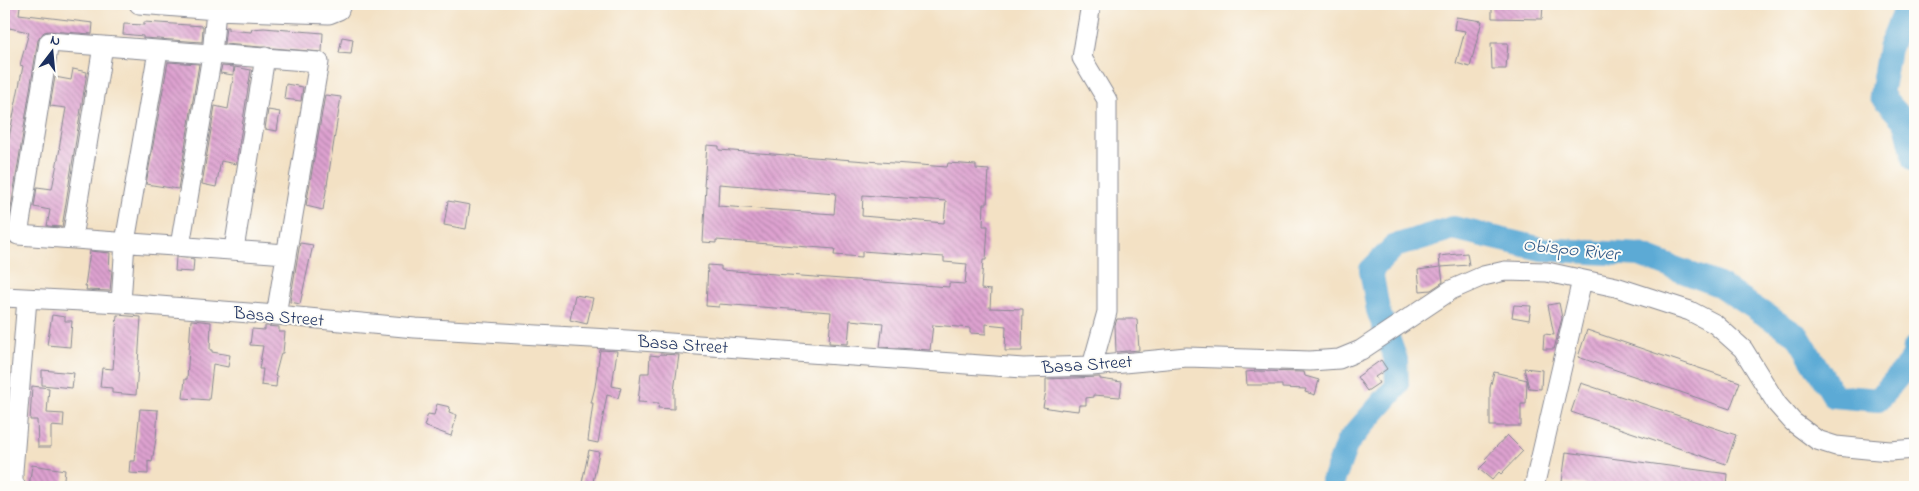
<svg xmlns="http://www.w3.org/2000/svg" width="1919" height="491" viewBox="0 0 1919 491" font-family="'Indie Flower',sans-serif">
  <defs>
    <pattern id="building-back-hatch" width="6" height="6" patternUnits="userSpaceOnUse" patternTransform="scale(1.25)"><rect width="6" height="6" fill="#dea2d0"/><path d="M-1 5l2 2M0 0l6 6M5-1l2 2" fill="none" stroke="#b384ac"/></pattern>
  </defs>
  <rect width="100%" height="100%" fill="#fdfcf7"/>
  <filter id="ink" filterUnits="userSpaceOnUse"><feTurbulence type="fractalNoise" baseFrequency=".02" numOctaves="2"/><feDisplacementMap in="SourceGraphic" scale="10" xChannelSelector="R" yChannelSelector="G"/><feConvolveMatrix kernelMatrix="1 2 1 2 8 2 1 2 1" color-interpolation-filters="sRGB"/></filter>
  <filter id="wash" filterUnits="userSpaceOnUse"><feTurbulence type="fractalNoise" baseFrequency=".0096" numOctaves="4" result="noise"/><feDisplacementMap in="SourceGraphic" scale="20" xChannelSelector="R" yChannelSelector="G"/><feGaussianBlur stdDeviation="1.12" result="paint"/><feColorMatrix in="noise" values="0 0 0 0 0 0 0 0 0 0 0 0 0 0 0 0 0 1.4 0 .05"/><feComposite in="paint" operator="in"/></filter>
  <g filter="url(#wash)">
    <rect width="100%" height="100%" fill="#f3e1c4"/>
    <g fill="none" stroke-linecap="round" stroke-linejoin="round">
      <!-- river -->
      <path stroke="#5caad5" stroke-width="24" d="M1907,4L1889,49L1881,95L1906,123L1915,160
        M1331,487L1347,443L1397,386L1396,360L1378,310L1371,270L1395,246L1453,228L1542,249L1640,255L1719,285L1798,336L1834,396L1878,400L1913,359L1915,347"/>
    </g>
    <g id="blocks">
      <!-- building -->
      <path fill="url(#building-back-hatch)" fill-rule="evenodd" d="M4,4L20,6L19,14L93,23L92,34L49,31L44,32L38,40L7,233L10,243L7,255H4V163L23,66L20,65L29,32L4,27Z
        M1492,4L1543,5L1542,19L1492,18Z
        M1456,17L1482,21L1470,67L1456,63L1465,31L1454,29Z
        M144,22L203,26L202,42L143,38V36L123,34L124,24L144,25Z
        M226,27H228V30L251,32L252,29L264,28L323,33L322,52L224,44Z
        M342,37L353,39L351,54L339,53Z
        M1491,43H1508L1506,69H1492Z
        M168,62L199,64L178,189L146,184Z
        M222,66L234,67L233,75L220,73Z
        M235,67L251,70L236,164L221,161L216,187L202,184L215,106L228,109Z
        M73,69L87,72L62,227L47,226L50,210L34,207L37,187L52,189L60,148H59L66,108L50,106L55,77L71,80Z
        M286,84L303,87L301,101L284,99Z
        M325,95L341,97L323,210L306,206Z
        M268,110L280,112L277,131L265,129Z
        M707,145L719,146V150L947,167L948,163L976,165V169L989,170L987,204H984L983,226H988L986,260H983L981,289L991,290L990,308L1023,309L1022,351H1005L1006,326L986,324V334L970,333V328L933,325L930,350L880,347L883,323L850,320L848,344L829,343L831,312L719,304V307L706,306L708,265L721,266V270L949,287V283L965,284L967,264L944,262V257L862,251V257L834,255L835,249L716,240V243L703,242L706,186H704ZM719,184L836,193L834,214L718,206ZM863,195L946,201L944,223L862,216Z
        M448,201L470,205L466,229L444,225Z
        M300,243L313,245L300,304L290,302Z
        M90,251L110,253L109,270H112L110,291L86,290L87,286H85Z
        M1467,253L1469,265L1441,267L1443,282L1431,290L1420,291L1418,270L1440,267L1439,256Z
        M176,257L194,259L193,272L175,271Z
        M575,295L593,298L587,324L570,320Z
        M1559,303L1562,318L1554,349H1543L1544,334L1554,335L1548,305Z
        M1514,305L1531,306L1529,320L1512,317Z
        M52,315L65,317V321H72L70,347L47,345Z
        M117,315L141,317L136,395L112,393V388L100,387L102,368L113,369Z
        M1117,319H1137L1139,350L1116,352L1115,325Z
        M191,320L211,322L210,350H212V352L230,355L228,367L213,364L209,400L183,398L185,379H187Z
        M265,326L279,327V332H285L283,353H281L275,376H277L276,387L261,385L263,369H259L263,346L250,345L252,329L265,330Z
        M1587,330L1740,382L1730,409L1578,357Z
        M600,350L617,351L612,386L621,388L618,398L607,395L598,443L588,441L593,403H591L595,387Z
        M660,354L679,355L674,391V409L658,408L659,403L638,402L641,373H649L650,355L659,356Z
        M1381,360L1387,369L1375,377L1379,383L1367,391L1357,377Z
        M1524,368L1542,370L1541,389L1529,388Z
        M42,370L74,373L72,388L42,385Z
        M1257,371L1304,372L1305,376L1319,380L1315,395L1305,392L1306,389L1282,388V385H1247L1246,372Z
        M1494,372L1527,380L1526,404H1521V426H1490V388Z
        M1100,377V379L1122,382L1120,397L1093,395V397L1086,398V405H1079L1078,411L1061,409V410L1043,407L1046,391V379Z
        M1581,383L1736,435L1726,464L1571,412Z
        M32,386L49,388L47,413L64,414L63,427L51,426V447H38L37,420H30Z
        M437,404L450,407L449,412L457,415L451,436L424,426L428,414L434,415Z
        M140,409L158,410L156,439L152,462L148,461V474L129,473L130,461H135Z
        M1507,435L1523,451L1501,474L1499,472L1492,480L1479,469L1487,461L1485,459Z
        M589,450L599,452L592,487H581Z
        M1566,452L1728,474L1727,487H1602L1562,482Z
        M32,465L65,470L63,487H29Z"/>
    </g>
  </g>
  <g filter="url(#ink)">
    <use href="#blocks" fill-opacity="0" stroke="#878891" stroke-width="1"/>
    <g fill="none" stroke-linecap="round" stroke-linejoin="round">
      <!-- minor casing -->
      <g stroke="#878891" stroke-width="21">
        <path id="minor" d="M139,4L216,10V4
          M1091,4L1082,58L1107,100V312L1092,366
          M72,238L103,46
          M180,246L212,55L216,10L329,14L339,10L341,4
          M234,249L265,57
          M4,297L121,303L276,315L415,328L627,340L1023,368L1092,366L1187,357L1310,361L1339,359L1361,350L1451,290L1483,276L1505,271L1547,272L1616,287L1690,311L1715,324L1743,349L1777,404L1793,422L1817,440L1836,446L1867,449L1890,451L1915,449
          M121,303L125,242L158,51
          M276,315L319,62L49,42L18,235L286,254
          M16,487L13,482V471L27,299
          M1534,487L1582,280"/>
      </g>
      <!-- minor -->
      <use href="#minor" stroke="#fff" stroke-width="19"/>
    </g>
  </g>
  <g text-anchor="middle" stroke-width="4" stroke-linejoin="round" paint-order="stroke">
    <!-- street labels -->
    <g font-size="18" fill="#1b2f5e" stroke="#fdfcf7">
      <text transform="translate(279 316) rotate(5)" y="6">Basa Street</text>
      <text transform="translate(683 344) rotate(4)" y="6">Basa Street</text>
      <text transform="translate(1087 364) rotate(-4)" y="6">Basa Street</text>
    </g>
    <!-- water labels -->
    <g font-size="19" font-style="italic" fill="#325a88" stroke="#fdfcf7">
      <text transform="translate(1571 248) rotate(6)" y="7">Obispo River</text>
    </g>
  </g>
  <!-- margin -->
  <rect width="1919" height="491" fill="none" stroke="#fdfcf7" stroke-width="20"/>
  <!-- north arrow -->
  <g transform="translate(52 52) rotate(16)" stroke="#fdfcf7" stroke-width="4" paint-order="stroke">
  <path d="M0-4L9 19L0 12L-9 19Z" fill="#1b2f5e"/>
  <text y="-8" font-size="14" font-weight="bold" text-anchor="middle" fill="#1b2f5e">N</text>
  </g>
</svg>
